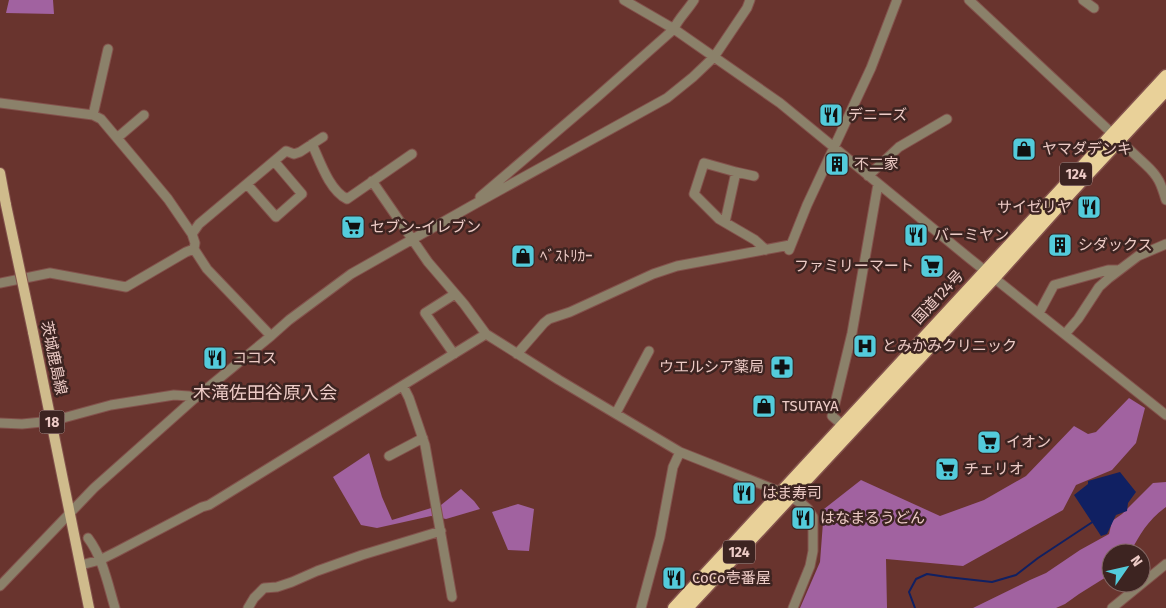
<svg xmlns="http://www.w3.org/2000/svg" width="1166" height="608" viewBox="0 0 1166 608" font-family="'Fira Sans','Noto Sans JP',sans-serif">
  <rect width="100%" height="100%" fill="#69342e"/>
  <!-- forest -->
  <path fill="#a162a0" d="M9,0H53L54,14L6,13Z
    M1129,398L1145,408L1136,443L1112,470L1076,485L1063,510L963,566L886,559L887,608H800L820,562L824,509L861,480L940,516L984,500L1026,476L1074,426L1088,434L1096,432Z
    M369,453L382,497L392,520L441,505L461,489L474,501L480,509L446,519L431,516L377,528L361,525L333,477Z
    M1166,482V507C1148,520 1140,534 1130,553H1111V574L1079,594L1065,604L1056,608H973L1030,580L1046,573L1080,550L1109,534L1112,521L1122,514L1153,483Z
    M518,504L534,509L529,551L508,550L492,512Z"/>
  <!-- water -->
  <path fill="#102062" d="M1120,472L1136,492L1128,503L1127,511L1116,515L1107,534L1101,536L1074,495L1088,484V481Z"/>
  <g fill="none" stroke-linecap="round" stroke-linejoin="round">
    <!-- stream -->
    <path stroke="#102062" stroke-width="2" d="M915,608L909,592L916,579L927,574L947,577L992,582L1016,575L1038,558L1094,521"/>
    <!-- minor casing -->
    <g stroke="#83524c" stroke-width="11">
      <path id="minor" d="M624,0L674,29L780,103L969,258L1166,415
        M969,0L1146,165C1159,177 1161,184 1166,200
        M1083,0L1094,8
        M0,103L93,115L101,119L138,163L168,199L192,234L195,243L194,249L207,269L271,336
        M93,115L108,49
        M117,138L144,115
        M312,144C320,161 329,190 347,199L412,154
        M736,172L704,163L694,194L719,219L755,240L766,250
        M868,176L899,147L947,119
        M372,181L428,262L464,304L486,334L559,380L680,452L781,492L801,503L808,509L813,517V551L810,566L793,608
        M247,184L276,217L302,194L274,161
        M480,197L596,98L674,29C677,20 688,10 694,0
        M725,222L736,172L754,176
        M192,234L199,224L286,151L294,154L300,152L323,137
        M789,250L807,205L871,68L897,0
        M0,283L50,273L126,287L186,252L194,249
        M1039,313L1054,285L1108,270H1118
        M1065,334L1078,319L1099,287L1109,278L1138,256L1166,244
        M454,354L425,313L455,294
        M517,354L544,323L549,319L570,312L653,274L677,266L790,245
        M403,386L409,398L425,445L452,597
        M616,413L649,351
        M0,423L22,424L52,421L111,405L174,395L189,396L194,399
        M847,429L832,416L852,333L878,184
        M389,456L423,438
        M88,538C103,558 108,585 115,608
        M81,565L100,560L116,552L202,507L209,505L486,334
        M0,586L94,488L194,399L271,336L289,320L351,274L473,205L667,98L693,77L714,57L747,8L750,0
        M248,608L254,598L264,588L277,587L292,582L317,571L362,555L441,531
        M641,608L660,537L673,467L680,452
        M1112,608L1166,564"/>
    </g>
    <!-- major casing -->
    <g stroke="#83524c" stroke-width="12">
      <path id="major" d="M0,173L6,205
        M33,332L89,608"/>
    </g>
    <!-- highway casing -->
    <g stroke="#83524c" stroke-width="15">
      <path id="highway" d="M674,608L1166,76
        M687,608L994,278L1072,191L1166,90"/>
    </g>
    <!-- minor -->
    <use href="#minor" stroke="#8b816a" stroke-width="9"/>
    <!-- major -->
    <use href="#major" stroke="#cfbb8c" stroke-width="10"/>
    <!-- highway -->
    <use href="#highway" stroke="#e9d199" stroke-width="12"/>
    <!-- major-bridge casing -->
    <g stroke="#83524c" stroke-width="12" stroke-linecap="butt">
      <path id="major-bridge" d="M6,205L33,332"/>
    </g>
    <!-- major-bridge -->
    <use href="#major-bridge" stroke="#cfbb8c" stroke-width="10"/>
  </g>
  <!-- icons -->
  <defs>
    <g id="restaurant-square" transform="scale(1.25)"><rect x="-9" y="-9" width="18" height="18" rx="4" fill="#53cbdb" stroke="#3d2421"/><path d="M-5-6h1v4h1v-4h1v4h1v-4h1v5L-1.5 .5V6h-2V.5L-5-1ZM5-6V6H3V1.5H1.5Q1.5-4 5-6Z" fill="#111"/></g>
    <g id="shop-square" transform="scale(1.25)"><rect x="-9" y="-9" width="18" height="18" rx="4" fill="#53cbdb" stroke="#3d2421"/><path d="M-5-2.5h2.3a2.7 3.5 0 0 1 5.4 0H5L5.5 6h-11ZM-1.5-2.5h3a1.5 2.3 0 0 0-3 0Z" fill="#111"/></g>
    <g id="building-square" transform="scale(1.25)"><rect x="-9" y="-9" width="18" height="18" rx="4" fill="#53cbdb" stroke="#3d2421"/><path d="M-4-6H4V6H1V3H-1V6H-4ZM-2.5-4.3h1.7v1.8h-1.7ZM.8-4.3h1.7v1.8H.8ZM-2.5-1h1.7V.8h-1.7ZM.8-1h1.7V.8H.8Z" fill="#111"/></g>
    <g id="supermarket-square" transform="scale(1.25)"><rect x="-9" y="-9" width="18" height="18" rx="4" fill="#53cbdb" stroke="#3d2421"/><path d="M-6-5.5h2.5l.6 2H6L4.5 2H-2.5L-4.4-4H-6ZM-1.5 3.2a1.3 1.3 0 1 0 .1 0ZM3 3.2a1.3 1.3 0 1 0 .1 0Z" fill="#111"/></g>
    <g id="hospital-square" transform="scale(1.25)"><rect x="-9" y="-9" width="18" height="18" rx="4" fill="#53cbdb" stroke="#3d2421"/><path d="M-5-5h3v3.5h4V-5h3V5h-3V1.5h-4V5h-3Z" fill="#111"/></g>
    <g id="pharmacy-square" transform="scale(1.25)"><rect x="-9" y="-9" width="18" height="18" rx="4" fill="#53cbdb" stroke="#3d2421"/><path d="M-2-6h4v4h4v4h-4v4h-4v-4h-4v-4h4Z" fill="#111"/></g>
  </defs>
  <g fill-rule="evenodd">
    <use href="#restaurant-square" x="831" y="115"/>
    <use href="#shop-square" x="1024" y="149"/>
    <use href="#building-square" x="837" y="164"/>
    <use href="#restaurant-square" x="1089" y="207"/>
    <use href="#supermarket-square" x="353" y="227"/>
    <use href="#restaurant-square" x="916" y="235"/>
    <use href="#building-square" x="1060" y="245"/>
    <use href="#shop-square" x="523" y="256"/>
    <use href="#supermarket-square" x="932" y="266"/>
    <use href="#hospital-square" x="865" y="346"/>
    <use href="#restaurant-square" x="215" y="358"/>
    <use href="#pharmacy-square" x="782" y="367"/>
    <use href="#shop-square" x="764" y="406"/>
    <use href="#supermarket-square" x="989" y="442"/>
    <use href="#supermarket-square" x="947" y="469"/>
    <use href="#restaurant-square" x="744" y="493"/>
    <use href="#restaurant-square" x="803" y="518"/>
    <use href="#restaurant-square" x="674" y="578"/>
  </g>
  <g text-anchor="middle" stroke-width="5" stroke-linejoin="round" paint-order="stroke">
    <!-- shield labels -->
    <g fill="#3d2421" stroke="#b89994" stroke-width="1">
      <rect x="1060" y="162.5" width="32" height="23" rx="4"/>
      <rect x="39.5" y="410.5" width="25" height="23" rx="4"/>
      <rect x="723" y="540.5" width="32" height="23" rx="4"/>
    </g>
    <g font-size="14" font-weight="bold" fill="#edcbc6">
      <text x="1076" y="179">124</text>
      <text x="52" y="427">18</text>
      <text x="739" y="557">124</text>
    </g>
    <!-- poi labels -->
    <g font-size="15" fill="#edcbc6" stroke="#3d2421" text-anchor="start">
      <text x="848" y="120">デニーズ</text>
      <text x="1042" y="154">ヤマダデンキ</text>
      <text x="854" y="169">不二家</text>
      <text x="1072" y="212" text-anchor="end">サイゼリヤ</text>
      <text x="370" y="232">セブン-イレブン</text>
      <text x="934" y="240">バーミヤン</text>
      <text x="1078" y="250">シダックス</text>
      <text x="540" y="261">ﾍﾞｽﾄﾘｶｰ</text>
      <text x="914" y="271" text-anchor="end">ファミリーマート</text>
      <text x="882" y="351">とみかみクリニック</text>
      <text x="232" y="363">ココス</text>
      <text x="764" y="372" text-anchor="end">ウエルシア薬局</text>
      <text x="782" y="411">TSUTAYA</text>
      <text x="1006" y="447">イオン</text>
      <text x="964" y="474">チェリオ</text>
      <text x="762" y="498">はま寿司</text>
      <text x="820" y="523">はなまるうどん</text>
      <text x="692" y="583">CoCo壱番屋</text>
    </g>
    <!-- street labels -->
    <g font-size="15" fill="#edcbc6" stroke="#3d2421">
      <text transform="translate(938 297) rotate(-47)" y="5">国道124号</text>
      <text transform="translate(54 358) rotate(78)" y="5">茨城鹿島線</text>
    </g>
    <!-- quarter labels -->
    <g font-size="18" fill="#edcbc6" stroke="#3d2421">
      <text x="265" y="399">木滝佐田谷原入会</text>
    </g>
  </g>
  <!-- north arrow -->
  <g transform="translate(1126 568) rotate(56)"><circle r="24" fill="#3d2421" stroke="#836763"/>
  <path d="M0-4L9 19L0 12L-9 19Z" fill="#53cbdb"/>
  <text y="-8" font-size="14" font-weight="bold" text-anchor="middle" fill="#edcbc6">N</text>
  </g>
</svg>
